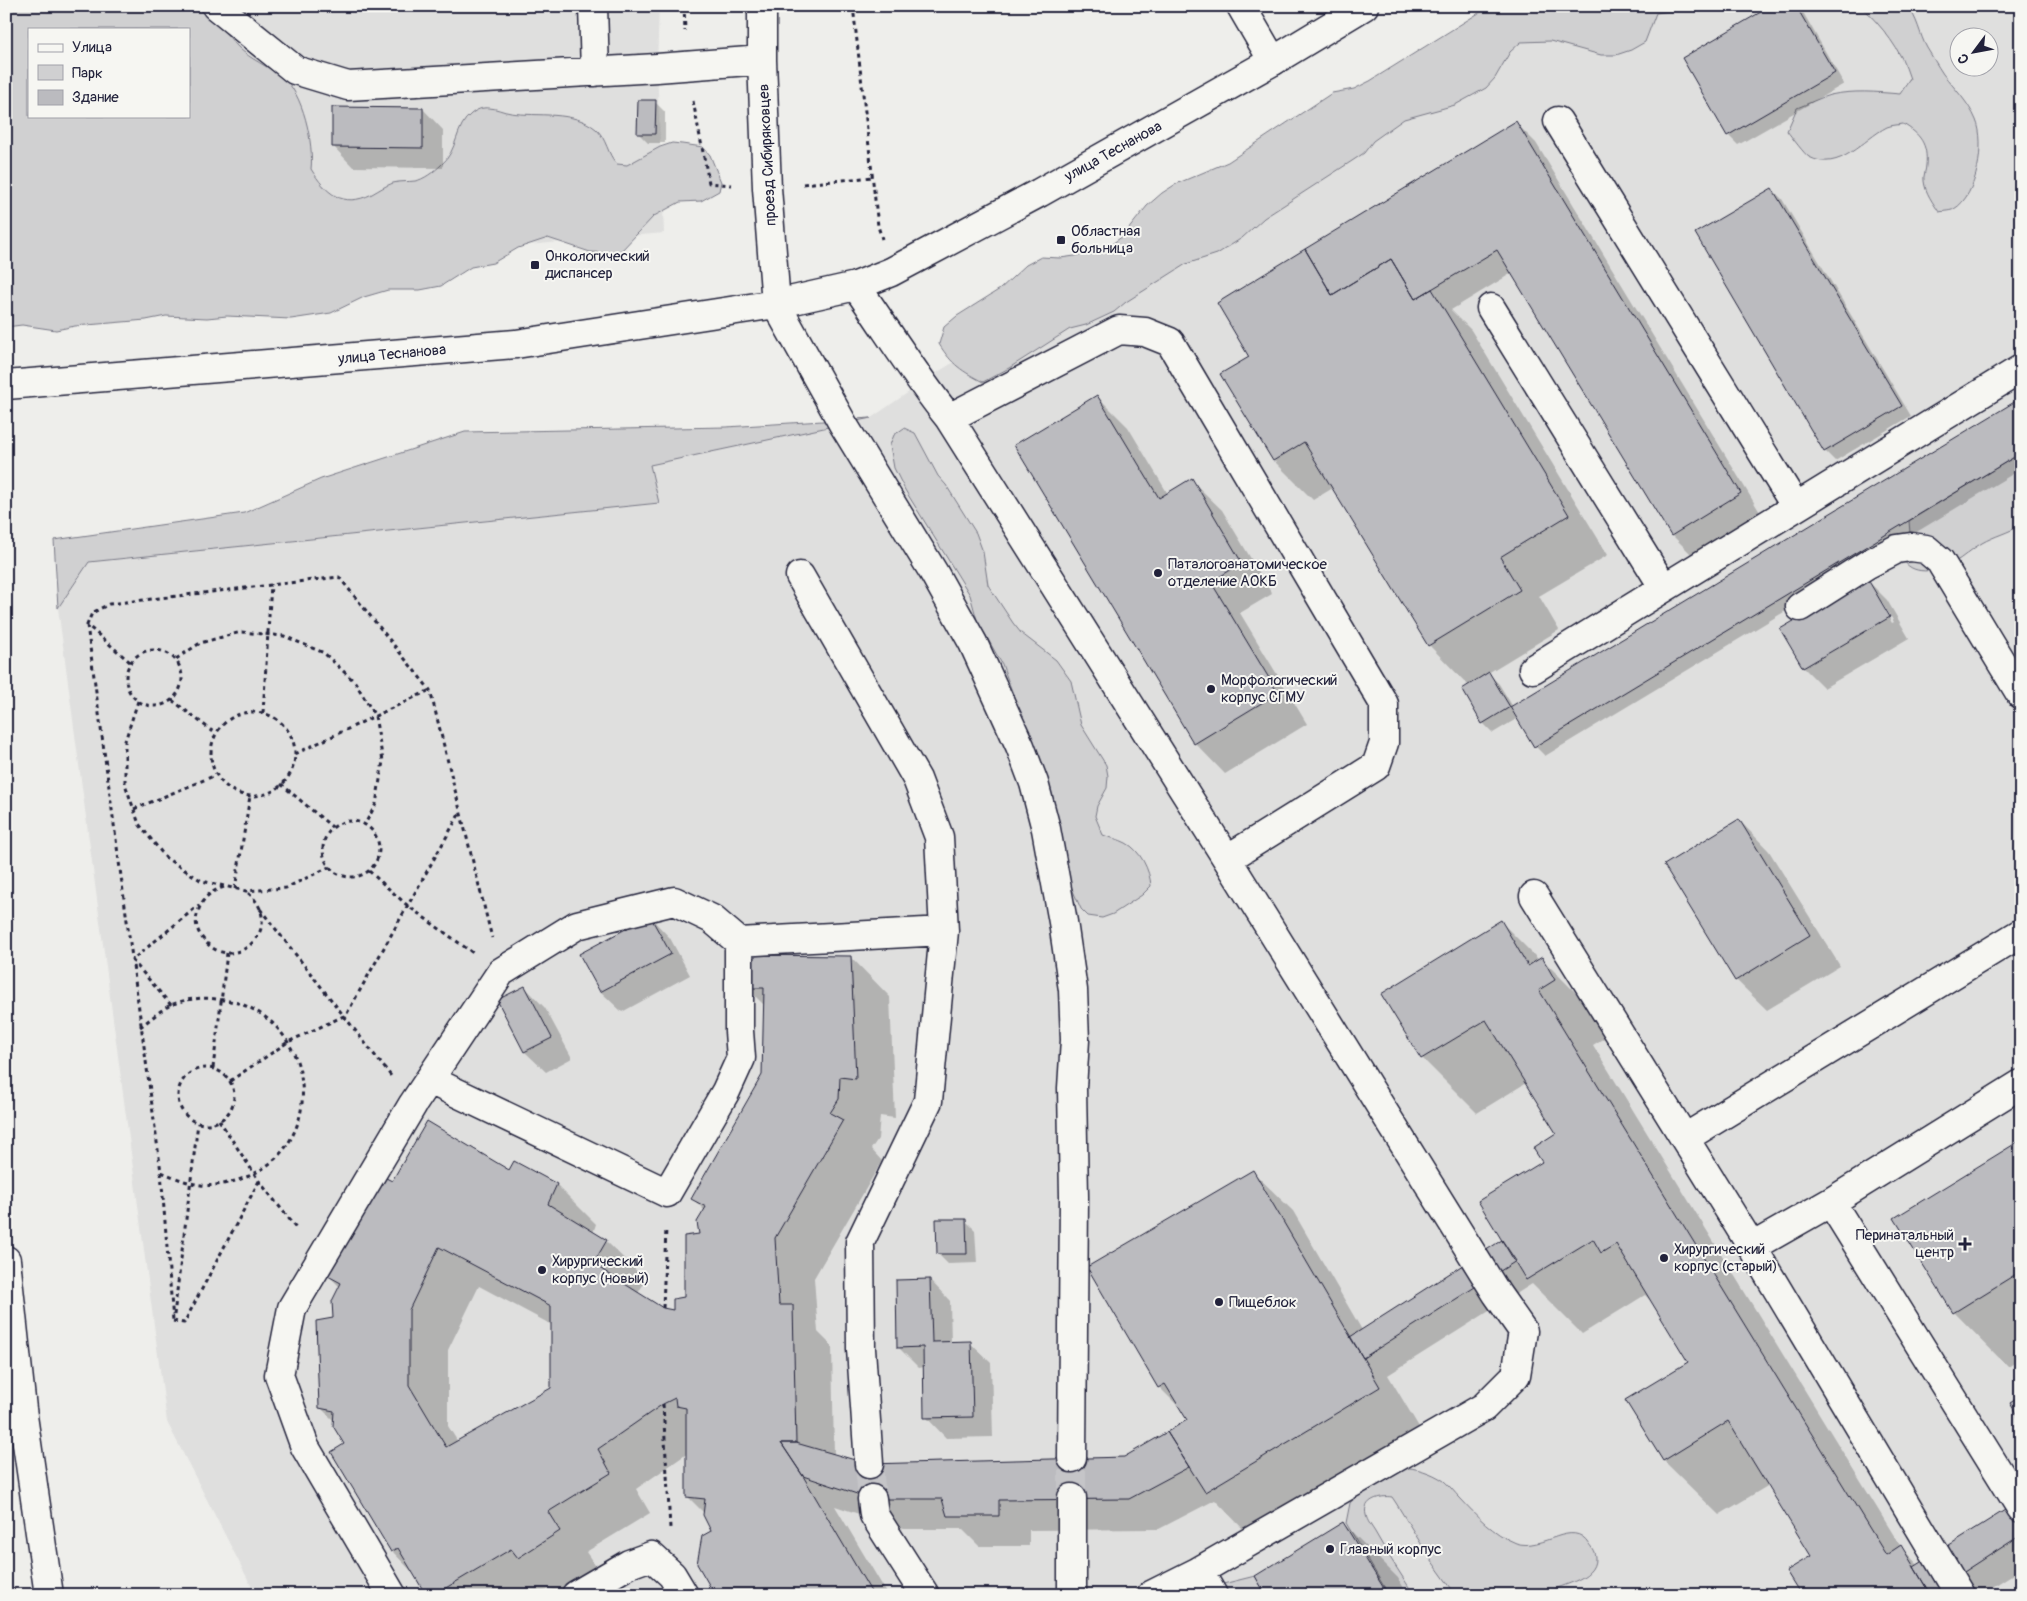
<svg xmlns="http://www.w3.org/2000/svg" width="2027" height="1601" viewBox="0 0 2027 1601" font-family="Pangolin,sans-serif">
  <rect width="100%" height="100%" fill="#eeeeeb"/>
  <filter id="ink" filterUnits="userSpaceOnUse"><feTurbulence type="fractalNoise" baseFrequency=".02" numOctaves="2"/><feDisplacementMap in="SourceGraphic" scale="10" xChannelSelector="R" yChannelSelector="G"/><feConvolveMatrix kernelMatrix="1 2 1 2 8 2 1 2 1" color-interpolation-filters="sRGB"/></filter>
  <g filter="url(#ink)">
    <!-- built -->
    <path fill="#dfdfde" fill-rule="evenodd" d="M6,6H659L657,68L664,233L12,290ZM29,29H189V116H29Z
      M1543,6H2021V1595H256L167,1422L58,608L88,562L658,503L650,465L871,418L941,370ZM1960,38H1990V68H1960Z"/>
    <!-- green -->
    <path fill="#d0d0d1" stroke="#797986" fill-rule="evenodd" d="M6,6C52,6 98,6 144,6C156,6 183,3 193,6C213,12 225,34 238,47C251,60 268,66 282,77C303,92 314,144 311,169C326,193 342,209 372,194C379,190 385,186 393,183C400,181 408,182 415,181C423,180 435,171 441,165C458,151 455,126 471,114C476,110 482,107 489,108C496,108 503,112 511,113C538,117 573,110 596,129C607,139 607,154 617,164L627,165L660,147L672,143L682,144L703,147L710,155L721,182L719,191L701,201L680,202L654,216L621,251L611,253L590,252L548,238L518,248L493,263L471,267L441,286L420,290H388L364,297L331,313L291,319L227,316L207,318L166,316L146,320L75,326L56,330L22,325L6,327ZM29,29H189V116H29Z
      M1490,6H1721L1714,11L1685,9L1656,13L1645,42L1631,50L1616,55H1601L1550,41L1521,42L1510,52L1495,78L1486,88L1455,105L1404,119L1373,141L1364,153L1352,161L1264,218L1242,238L1217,254L1186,264L1126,302L1114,312L1086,325L1070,329L1009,368L983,382C962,371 952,365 939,344L944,327L957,316L1000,289L1026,265L1041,257L1060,258L1075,256L1109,246L1123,236L1147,206L1162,193L1176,184L1228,162L1332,93L1354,89L1370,81Z
      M1861,6H1907C1918,18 1919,34 1927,48C1932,56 1937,65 1943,74C1955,89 1969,103 1976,120C1986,143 1977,196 1954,209C1951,211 1944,211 1939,212C1933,203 1925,192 1924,181C1923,176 1926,170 1926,165C1928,144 1920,134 1903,124C1898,125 1892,125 1887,127C1863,139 1840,173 1809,157C1805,155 1791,136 1787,131L1797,108C1808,104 1819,98 1830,95C1853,90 1876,92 1900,94L1910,79C1901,49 1883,28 1861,6Z
      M871,418L650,465L659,503L89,562L58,608L54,540L244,513L321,479L465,432L726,427Z
      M904,428L915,433L938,476L946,485L976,533L983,552L988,585L1013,623L1021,633L1056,660L1071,681L1081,725L1106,765L1108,776L1107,788L1097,806L1095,816L1103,835C1110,838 1119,839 1126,843C1140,850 1150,870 1151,886L1142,895L1113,914L1102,918L1088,916L1081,909L1066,875L1057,815L1002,664L977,620L970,595L905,490L894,468L890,445L894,435Z
      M2021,453V525C2008,533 1994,536 1982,543C1971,549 1963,558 1953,563C1937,572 1910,577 1902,557C1898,546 1903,540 1910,533L1909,521Z
      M1401,1467C1416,1468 1431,1472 1444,1481C1450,1486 1454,1492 1460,1498C1476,1515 1493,1534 1516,1543C1542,1552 1573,1517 1589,1544C1592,1548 1595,1552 1595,1558C1596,1581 1557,1585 1542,1595H1456L1431,1560L1396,1503L1392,1497C1380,1495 1362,1500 1366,1515C1367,1521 1372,1527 1375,1532C1387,1554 1401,1574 1414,1595H1389L1346,1523L1350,1503L1356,1496Z
      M1255,1576L1266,1595H1230L1223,1584Z"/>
    <!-- shadow -->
    <path fill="#0003" fill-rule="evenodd" d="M1774,6L1800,7L1844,84L1738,145L1728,135Z
      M655,102L665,112V143H648L638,133Z
      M423,109L443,130V168L353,167L333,146Z
      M1516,123L1536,143L1761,514L1692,555L1672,535L1512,273L1451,310L1471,330L1608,555L1539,596L1559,630L1488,673L1499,684L1513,707L2021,399V469L1545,756L1535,746L1518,718L1493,733L1483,723L1469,686L1429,645L1333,488L1313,500L1274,461L1222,375L1251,357Z
      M1772,189L1782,199L1911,416L1835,461L1825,451Z
      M1097,396L1128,427L1168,494L1191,480L1222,510L1272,594L1240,613L1307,724L1225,774L1195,743Z
      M1867,580L1887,600L1909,638L1824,688L1804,668L1782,630ZM1880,602H1882L1894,622L1892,623Z
      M1739,820L1769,851L1840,966L1767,1010L1736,980Z
      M650,917L670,938L690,975L622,1012L601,992L581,955Z
      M1501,922L1539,960L1542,959L1597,1014L1609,1035L1593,1045L1901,1547L1919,1566L2021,1501V1569L1980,1595H1802L1813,1556L1769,1485L1719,1515L1664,1461L1627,1401L1690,1362L1654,1304L1645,1295L1582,1334L1532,1284L1388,1375L1419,1427L1245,1531L1215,1500L1159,1529L1029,1530V1546H979L962,1529H904L835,1506L888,1595H716L713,1532L705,1514L688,1497V1453L636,1489L650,1513L586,1552L599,1571L562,1595H556L550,1588L539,1595H428L416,1576L392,1551L333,1453L345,1445L335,1422L320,1407L340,1287L329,1276L393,1182L509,1172L557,1185L596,1224L593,1233L606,1241L646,1280L638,1293L663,1309L674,1311L685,1298L705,1211L693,1199L763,1075L765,1006L746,987L851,957L890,997L895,1118L880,1116L878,1139L871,1149L882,1161L814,1278L818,1332L832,1346L834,1455L869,1465L1125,1458L1188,1421L1183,1411L1159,1387L1253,1172L1293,1211L1362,1330L1504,1240L1558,1134L1526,1083L1477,1113L1422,1058L1383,994ZM479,1286L552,1325V1389L458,1442L448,1426V1350Z
      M525,987L545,1008L572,1058L546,1072L525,1052L499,1001Z
      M2021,1141V1359L2008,1367L1954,1312Z
      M965,1220L975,1230L977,1263L948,1264L938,1254Z
      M930,1280L950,1301L951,1343H970L991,1363L993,1437L946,1438L926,1417L924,1367L919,1368L898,1347Z
      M1343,1523L1398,1578L1408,1595H1268Z"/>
    <!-- building -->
    <path fill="#bbbbbf" stroke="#22223b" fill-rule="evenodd" d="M1771,6H1796L1835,73L1727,136L1682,58Z
      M638,100H656L655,134H637Z
      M332,107L423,108V148L332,147Z
      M1516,121L1741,493L1671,536L1497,250L1415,299L1391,259L1332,295L1305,249Z
      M1772,188L1902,406L1824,452L1695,233Z
      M1305,249L1332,295L1391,259L1415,299L1432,289L1569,515L1500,557L1520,590L1428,646L1304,442L1273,461L1220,374L1249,357L1217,303Z
      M1097,395L1159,498L1192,478L1242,563L1211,582L1278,693L1194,744L1014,445Z
      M2021,398V453L1534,747L1510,707Z
      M1867,578L1890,617L1803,668L1780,629Z
      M1489,672L1510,707L1482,724L1462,689Z
      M1739,819L1810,935L1735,981L1664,865Z
      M650,916L671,954L600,992L579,954Z
      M1501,920L1528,966L1542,957L1555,980L1539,990L1886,1555L1901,1545L1930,1594L1801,1595L1786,1571L1811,1556L1728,1421L1663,1461L1625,1400L1688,1362L1616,1244L1601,1253L1593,1239L1526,1280L1478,1201L1542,1162L1533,1148L1556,1133L1486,1020L1421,1059L1381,994Z
      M744,955L851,956L856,1079L840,1077L839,1099L830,1113L843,1120L775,1238L779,1305H793L796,1443H781L803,1476L873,1595H715L697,1564L702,1536L711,1531L703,1515L705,1499L686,1497V1408L676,1406L675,1398L663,1404L598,1449L611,1473L548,1512L560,1531L518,1558L511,1549L434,1595H426L398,1548L391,1552L331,1452L344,1444L333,1426L334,1411L319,1408L316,1321L333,1318L332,1301L341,1283L328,1276L382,1176L392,1181L427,1121L509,1170L514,1161L557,1184L548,1204L607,1240L593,1264L663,1308L673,1310V1299L684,1297V1236L699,1234L697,1222L706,1207L691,1199L762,1075L764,988H745ZM439,1247L551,1306V1388L446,1447L409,1385V1310Z
      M525,986L552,1038L524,1052L497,1000Z
      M2021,1140V1271L1953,1313L1894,1218Z
      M1253,1170L1380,1387L1205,1492L1167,1432L1187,1420L1165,1384L1158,1388L1087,1267Z
      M936,1219H966L967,1254H937Z
      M1502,1240L1516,1261L1363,1358L1350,1337Z
      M930,1279L932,1342L971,1341L973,1417L924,1418L923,1347L897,1348L896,1280Z
      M2021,1396V1422L2010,1403Z
      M1167,1432L1189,1467L1129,1499L999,1500V1516H947L942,1499H872L803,1476L781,1443H796L869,1464L1124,1457Z
      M2021,1500V1535L1930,1594L1914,1567Z
      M1343,1522L1388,1595H1266L1255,1576Z"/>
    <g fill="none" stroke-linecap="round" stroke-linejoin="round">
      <!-- minor-tunnel -->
      <path stroke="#c5c5c8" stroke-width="28" stroke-dasharray="28 14" stroke-linecap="butt" d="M869,1464L872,1499
        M1072,1498V1458"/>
      <!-- minor casing -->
      <g stroke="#22223b" stroke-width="31">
        <path id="minor" d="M216,6L295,70L348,86L657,68L762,60
          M593,6L595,72
          M762,6V60L767,188L776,304L843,424L934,573L973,643L1020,746L1034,783L1046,829L1063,922L1073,990L1075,1040L1072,1088L1074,1197L1072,1458
          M1241,6L1273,61
          M1558,121L1796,507
          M856,286C887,330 915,376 949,418L1227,859L1497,1294L1523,1331L1516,1375L1484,1407L1199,1571L1151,1595
          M1491,308L1664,588L2021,369
          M949,418L1119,330L1145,332L1170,342L1384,704V743L1376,766L1227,859
          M800,576L917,779L939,837L944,931L928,1101L860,1242L861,1349L869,1464
          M1800,607L1868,564L1897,549L1911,547L1926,549L1940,561L2021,695
          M1533,669L1664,588
          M1534,896L1752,1247L1960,1595
          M430,1080L667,1193L726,1091L741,1058L739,1031V942
          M1685,1138L2021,933
          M1831,1202L2021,1508
          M1752,1247L1831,1202L2021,1084
          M1072,1498V1595
          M872,1499L874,1515L925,1595
          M1199,1571L1213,1595
          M392,1595L305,1447L279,1375L292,1308L413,1104L501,972L577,925L674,901L712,919L739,942L944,931
          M576,1595L629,1564L651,1556L672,1575L684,1595"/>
      </g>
      <!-- major casing -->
      <g stroke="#22223b" stroke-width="31">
        <path id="major" d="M6,385L516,344L776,304L856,286L891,272L1039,193L1273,61L1364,6
          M6,1260L22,1409L49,1595"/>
      </g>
      <!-- path -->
      <path stroke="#22223b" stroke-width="3" stroke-dasharray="4 4" stroke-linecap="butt" d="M684,6L685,31
        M853,6L878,226L882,239
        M693,101L709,183L732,185
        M803,184L873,177
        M87,625L161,1172L173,1321
        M126 678a28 28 0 1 1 56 0a28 28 0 1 1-56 0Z
        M176,659L200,643L241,632L284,636L324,653L355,682L375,716L383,761L376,804L365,824
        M130,662L87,625L92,613L109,604L339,577L430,690L492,938
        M172,700L216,734
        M138,701L125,741V784L139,824L166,858L202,881L246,891L286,888L329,867
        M211 754a42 42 0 1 1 84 0a42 42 0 1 1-84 0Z
        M263,713L271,584
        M295,754L430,690
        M281,784L332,827
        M134,809L216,775
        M323 849a28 28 0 1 1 56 0a28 28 0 1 1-56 0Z
        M369,871L408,906L473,953
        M224,887C211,891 202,898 198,912C194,922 197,932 204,940C234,977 289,926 247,892
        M235,889L250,796
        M260,909L391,1076
        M171,1005L132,960L199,905
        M140,1027C150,1020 160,1010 171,1005C185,999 201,997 216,999C311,1006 336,1137 249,1176C234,1182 217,1187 201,1185C187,1183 174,1177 161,1172
        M178 1096a28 28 0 1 1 56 0a28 28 0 1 1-56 0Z
        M213,1068L227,953
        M230,1081L288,1042L346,1015L461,811
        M219,1120L259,1181L298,1230
        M663,1308L666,1228
        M174,1315L198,1123
        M173,1321L184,1323L259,1181
        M663,1404L670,1528"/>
      <!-- minor -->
      <use href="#minor" stroke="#f6f6f2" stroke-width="28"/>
      <!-- major -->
      <use href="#major" stroke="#f6f6f2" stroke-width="28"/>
    </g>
  </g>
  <!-- markers -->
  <g fill="#22223b" stroke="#f6f6f2" stroke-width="2">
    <rect x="1056" y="235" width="10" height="10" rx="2.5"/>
    <rect x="530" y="260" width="10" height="10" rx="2.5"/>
    <circle cx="1158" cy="573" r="5"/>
    <circle cx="1211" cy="689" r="5"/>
    <path d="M1962.5 1236.5h5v5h5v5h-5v5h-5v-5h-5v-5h5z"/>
    <circle cx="1664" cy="1258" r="5"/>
    <circle cx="542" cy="1270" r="5"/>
    <circle cx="1219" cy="1302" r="5"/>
    <circle cx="1330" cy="1549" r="5"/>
  </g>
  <g text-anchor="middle" stroke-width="4" stroke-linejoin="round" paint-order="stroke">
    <!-- street labels -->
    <g font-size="15" fill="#22223b" stroke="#f6f6f2">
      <text transform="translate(1113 151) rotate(-29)" y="5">улица Теснанова</text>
      <text transform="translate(767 155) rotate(-93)" y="5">проезд Сибиряковцев</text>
      <text transform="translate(392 354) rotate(-5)" y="5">улица Теснанова</text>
    </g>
    <!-- poi labels -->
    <g font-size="15" fill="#22223b" stroke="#f6f6f2" text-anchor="start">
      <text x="1071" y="236">Областная<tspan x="1071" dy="17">больница</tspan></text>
      <text x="545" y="261">Онкологический<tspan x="545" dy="17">диспансер</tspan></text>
      <text x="1168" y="569">Паталогоанатомическое<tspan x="1168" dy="17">отделение АОКБ</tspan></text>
      <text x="1221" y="685">Морфологический<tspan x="1221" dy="17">корпус СГМУ</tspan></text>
      <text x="1954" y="1240" text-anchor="end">Перинатальный<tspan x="1954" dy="17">центр</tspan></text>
      <text x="1674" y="1254">Хирургический<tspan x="1674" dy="17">корпус (старый)</tspan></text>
      <text x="552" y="1266">Хирургический<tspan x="552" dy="17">корпус (новый)</tspan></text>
      <text x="1229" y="1307">Пищеблок</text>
      <text x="1340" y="1554">Главный корпус</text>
    </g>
  </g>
  <!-- margin -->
  <rect width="2027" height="1601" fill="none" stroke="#f6f6f2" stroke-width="25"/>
  <rect x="12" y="12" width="2002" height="1576" fill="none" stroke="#22223b" stroke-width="2" filter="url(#ink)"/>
  <!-- legend -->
  <rect x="28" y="28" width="162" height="90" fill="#f6f6f2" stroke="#a1a1a9"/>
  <rect x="38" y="44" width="25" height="8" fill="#f6f6f2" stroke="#a1a1a9"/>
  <text x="72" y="52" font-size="15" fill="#22223b">Улица</text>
  <rect x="38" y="65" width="25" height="15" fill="#d0d0d1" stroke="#a1a1a9"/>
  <text x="72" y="78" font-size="15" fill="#22223b">Парк</text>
  <rect x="38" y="90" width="25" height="15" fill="#bbbbbf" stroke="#a1a1a9"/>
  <text x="72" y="102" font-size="15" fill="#22223b">Здание</text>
  <!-- north arrow -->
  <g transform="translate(1974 52) rotate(238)"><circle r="24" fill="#f6f6f2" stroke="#a1a1a9"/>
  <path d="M0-4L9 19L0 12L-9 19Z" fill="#22223b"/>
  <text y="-8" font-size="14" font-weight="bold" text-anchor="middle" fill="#22223b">С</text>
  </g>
</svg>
